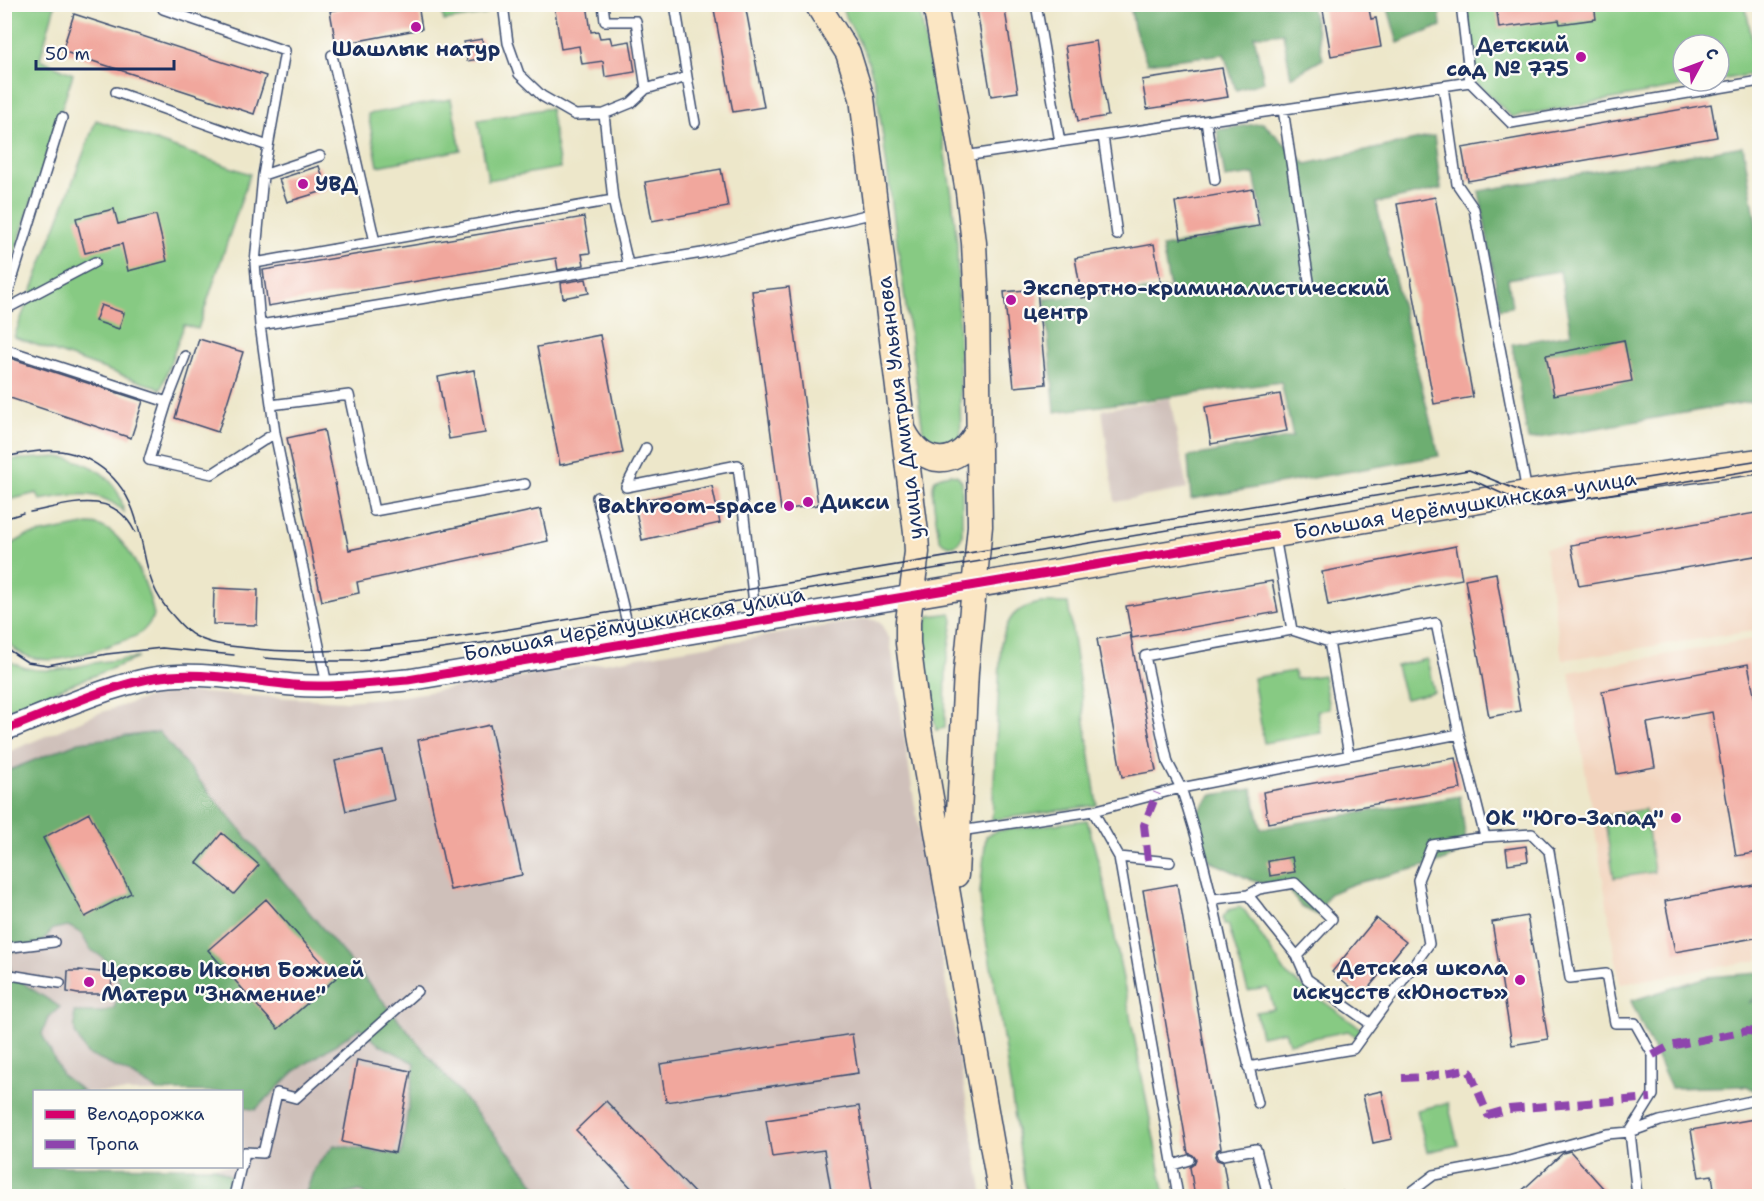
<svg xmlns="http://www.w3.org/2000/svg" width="1764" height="1201" viewBox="0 0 1764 1201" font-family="'Shantell Sans',sans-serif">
  <rect width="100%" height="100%" fill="#fdfcf7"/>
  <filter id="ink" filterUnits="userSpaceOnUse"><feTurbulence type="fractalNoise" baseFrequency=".0167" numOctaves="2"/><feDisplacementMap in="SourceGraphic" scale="12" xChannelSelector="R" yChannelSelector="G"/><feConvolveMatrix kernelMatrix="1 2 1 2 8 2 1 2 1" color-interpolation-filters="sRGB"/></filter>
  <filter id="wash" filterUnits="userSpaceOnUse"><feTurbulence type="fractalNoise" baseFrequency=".008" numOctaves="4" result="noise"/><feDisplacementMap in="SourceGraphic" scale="24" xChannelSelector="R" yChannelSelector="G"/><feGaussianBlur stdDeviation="1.35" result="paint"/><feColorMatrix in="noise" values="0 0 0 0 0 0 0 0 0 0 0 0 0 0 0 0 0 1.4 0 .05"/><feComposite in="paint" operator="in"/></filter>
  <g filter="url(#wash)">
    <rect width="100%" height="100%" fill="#ede7ca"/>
    <!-- built -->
    <path fill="#f2d4be" d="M1759,509V630L1562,660L1545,547L1571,545L1755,513Z
      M1759,638V960L1620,984L1569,672Z"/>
    <!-- industrial -->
    <path fill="#cfc0ba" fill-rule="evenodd" d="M1170,398L1187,489L1115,502L1102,410Z
      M868,619L879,621L890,639L913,794L983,1196H5L4,754L99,713L153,696L183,692L347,701L404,696ZM34,1092H242V1166H34Z"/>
    <!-- green -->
    <path fill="#87ca83" stroke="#517c70" stroke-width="1.5" d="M5,5H55L40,59L73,74L5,283Z
      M441,5H486L487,14L444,21Z
      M840,5H919L952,195L957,243L961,442L957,449L925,446L876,87L866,55Z
      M1466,5H1745L1759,73L1719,80V45H1683V81H1712L1512,117L1475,81Z
      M451,99L461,150L378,166L368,114Z
      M550,108L560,168L488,180L478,120Z
      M96,120L250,174L198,329L184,325L161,389L14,337Z
      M58,457C90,460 119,478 124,512C100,488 70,494 40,500L37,493L5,501V460Z
      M952,474L958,476L962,482V536C958,548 945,549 939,538C938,526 929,489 935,480C938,475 946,475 952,474Z
      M89,524C125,524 149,586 154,616C150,623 145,630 139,634C130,640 118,642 108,646C75,658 28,673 5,638V548L26,536Z
      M1040,603H1068L1097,805L992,820L1001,643C1008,617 1014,608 1040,603Z
      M951,613L953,621L946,666L945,728L936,730C931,702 915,639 929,616Z
      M5,658C34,679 67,668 100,662C113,660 125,659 138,658L5,711Z
      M1427,659L1434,692L1405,699L1396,666Z
      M1294,671L1296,679L1323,675L1329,709L1317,711L1321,733L1264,743L1253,678Z
      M1645,809L1654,872L1614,878L1604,816Z
      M1087,820L1105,886L1165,1196H1028L1024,1179L997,997L982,920L980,893L986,836L996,831Z
      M1239,907L1245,911L1287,975L1361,1029L1357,1037L1348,1031L1289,1043L1285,1031L1261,1036L1256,1012L1274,1009L1268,988L1248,991L1228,924H1224L1223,917L1229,910Z
      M1448,1103L1458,1145L1427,1152L1417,1110Z"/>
    <!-- forest -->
    <path fill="#6dae71" stroke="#446e68" stroke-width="1.5" d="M1130,5H1311L1323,59L1291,77L1283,33L1254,36L1264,82L1236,90L1224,54L1147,63L1134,27Z
      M1387,5H1439L1441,26L1398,43Z
      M1263,123L1306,164L1434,136L1441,189L1376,203L1439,456L1191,499L1188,457L1293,437L1281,382L1055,412L1045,299L1170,289L1162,247L1265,228L1254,174L1225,178L1217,130Z
      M1743,146L1759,239V400L1528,440L1512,344L1571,334L1560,271L1508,279L1512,307L1500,309L1479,191Z
      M159,732L528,1175L541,1196H366L360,1191L338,1196H305L314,1169L334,1145L401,1155L415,1063L378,1044L360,1028L295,1071L255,1110L242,1107V1092L158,1091L128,1073L87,1054L75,1033L74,1012H103L114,1008L121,989L115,970L102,957L90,949L81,933L68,926L53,929L36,949L24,948L8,953L10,970L27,986L60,1007L48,1018L42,1034L62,1075L83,1091L34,1092V1166L215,1167L232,1177L227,1196H5V772L79,742Z
      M1252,789L1261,829L1460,796L1467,850L1441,862L1353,884L1329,894L1318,915L1301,907L1288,888L1253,881L1210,861L1193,818L1212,795Z
      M1759,973V992L1749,1003L1759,997V1093L1747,1086L1671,1088L1631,1001L1707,977Z"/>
    <g id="blocks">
      <!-- building -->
      <path fill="#f1a79d" d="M364,4H418L422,29L336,45L330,11Z
        M554,4H587L591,32L598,31L600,38L610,37L612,44L630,41L635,72L605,77L603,61L582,64L579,46L561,49Z
        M713,4H745L764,107L733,112Z
        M976,4H1004L1018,92L991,96Z
        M1322,4H1368L1371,19L1376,18L1381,47L1331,56Z
        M1496,4H1594L1596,19L1560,24L1559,20L1499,28Z
        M74,14L266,76L254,114L62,51Z
        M482,39L486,58L467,61L464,42Z
        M1096,41L1108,116L1078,121L1065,46Z
        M1222,68L1228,97L1147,109L1142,80Z
        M1711,104L1717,137L1468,181L1462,148Z
        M319,166L327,190L287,202L279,179Z
        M721,169L728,207L652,221L645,182Z
        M1253,189L1259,226L1181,239L1175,202Z
        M1435,197L1473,397L1434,404L1397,204Z
        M114,209L118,224L156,215L167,261L128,271L122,244L85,253L76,218Z
        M584,217L590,253L582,254L584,265L558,270L556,258L268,306L263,270Z
        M1154,244L1161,284L1082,298L1075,258Z
        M586,279L589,293L563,298L561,283Z
        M789,287L818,505L781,510L752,291Z
        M1037,289L1046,384L1014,387L1004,292Z
        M101,305L124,313L119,329L95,321Z
        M600,335L623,453L560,465L537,347Z
        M199,339L243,352L218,432L175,418Z
        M1624,340L1632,381L1554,395L1546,355Z
        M4,356L143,401L131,438L4,396Z
        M474,370L485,433L449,439L438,377Z
        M1280,394L1287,431L1211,444L1205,407Z
        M324,430L349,550L541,509L548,541L357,582L359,593L322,601L287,438Z
        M712,486L720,523L642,540L634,502Z
        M1755,513L1760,541V555L1579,586L1571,545Z
        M1456,546L1462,579L1328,605L1322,572Z
        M1496,573L1520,711L1489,717L1465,579Z
        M1272,581L1278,612L1132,638L1126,606Z
        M214,588L258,590L257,625L213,624Z
        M1130,633L1156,771L1122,777L1097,639Z
        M1748,664L1760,725V852L1736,856L1712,712L1647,723L1655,767L1617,774L1602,691Z
        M490,725L522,875L450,890L418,740Z
        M383,751L394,800L346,811L335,761Z
        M1455,758L1461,789L1268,823L1263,792Z
        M89,813L131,893L85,917L43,838Z
        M222,833L259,865L234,894L197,863Z
        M1526,846L1528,861L1508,864L1506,849Z
        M1292,857L1295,872L1270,876L1268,861Z
        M1177,884L1221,1148L1217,1150L1215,1156L1217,1160L1223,1162L1229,1197H1195L1190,1167L1194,1164L1196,1159L1193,1155L1188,1153L1143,890Z
        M1760,884V937L1675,952L1665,901Z
        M266,899L336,978L278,1029L208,950Z
        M1527,916L1548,1039L1512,1045L1492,922Z
        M1376,918L1406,942L1362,996L1332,972Z
        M79,970L112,973L111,994H78L67,992L68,971H79Z
        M852,1034L858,1073L666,1102L660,1064Z
        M357,1060L411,1071L395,1153L342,1142Z
        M1382,1091L1392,1139L1373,1143L1363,1095Z
        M606,1101L698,1197H640L576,1130Z
        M859,1106L873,1197H832L824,1150L772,1157L766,1120Z
        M1760,1118V1197H1715L1712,1175L1699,1177L1691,1130Z
        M1570,1151L1604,1189L1595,1197H1515L1563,1153Z"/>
    </g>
  </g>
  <g filter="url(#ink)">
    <use href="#blocks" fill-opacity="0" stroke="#3a4b6e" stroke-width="1.5"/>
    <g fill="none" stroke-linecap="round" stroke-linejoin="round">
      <!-- service casing -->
      <g stroke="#3a4b6e" stroke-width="12">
        <path id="service" d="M162,4L163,9L285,51L263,175L255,263L260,325L275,433L327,685
          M503,4L508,43L519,74L542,96L575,115L604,114L631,103L646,89L687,77L675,4
          M603,4L605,21H636L646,89
          M1036,4L1060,142
          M1461,4L1470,82
          M332,55L375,242
          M687,77L695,123
          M1443,86L1457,184L1474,209L1527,492
          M116,92L268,146
          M1283,109L1310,288
          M604,114L613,200
          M1206,121L1215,180
          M1103,136L1117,235
          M964,156L1470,82L1511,123L1760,81
          M263,175L320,156
          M255,263L613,200L628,264
          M4,306L62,118
          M4,310L95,262
          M260,325L702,253L875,213
          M4,349L167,402
          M185,356L167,402L149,460L212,474L275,433
          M271,405L349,395L374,511L525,484
          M646,448L626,487L738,465L756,621
          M597,497L632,644
          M1275,537L1292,630L1145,656L1168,763L1181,788L1459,734L1485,837
          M1292,630L1329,642L1436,623L1459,734
          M1329,642L1349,755
          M1093,811L1181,788C1216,891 1230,998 1258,1103
          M960,831L1093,811L1119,857L1178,1196
          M1119,857L1170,862
          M1248,895L1259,889L1295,883L1332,919L1297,956
          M1214,899L1248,895L1297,956L1307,979L1371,1024
          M4,948L54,942
          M4,974L60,983
          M1248,1067L1353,1049L1429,944L1418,880L1432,845L1485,837L1532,834L1549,851L1570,978L1606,974L1615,1023H1635L1653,1055V1095L1630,1132
          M1630,1132L1660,1121L1760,1099
          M1222,1155L1256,1149L1268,1196
          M1173,1165L1189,1160
          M242,1166L245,1152L263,1153L277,1093L296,1098L417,991
          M234,1196L241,1166
          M1332,1196H1340
          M1406,1196L1434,1175L1509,1161L1607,1134L1630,1132L1637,1196"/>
      </g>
      <!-- tertiary casing -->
      <g stroke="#3a4b6e" stroke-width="24">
        <path id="tertiary" d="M4,730C53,712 118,680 170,676C211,673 252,681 293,685C331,688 370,683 408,680L911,596"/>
      </g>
      <!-- secondary casing -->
      <g stroke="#3a4b6e" stroke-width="27">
        <path id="secondary" d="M817,4L848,53L862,98L916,533L917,552L908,621V643L920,735L1001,1196
          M935,4L968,192L974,243L977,307L980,526L966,671L956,875
          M904,431C923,468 957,469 977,432
          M911,596L1539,491L1760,461"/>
      </g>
      <!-- service -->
      <use href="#service" stroke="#fff" stroke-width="9"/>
      <!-- tertiary -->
      <use href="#tertiary" stroke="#fff" stroke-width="21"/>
      <!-- secondary -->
      <use href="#secondary" stroke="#fbe6c3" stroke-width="24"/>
      <!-- tram -->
      <path stroke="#1b2f5e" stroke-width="1.5" d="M4,457C16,455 28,452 40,451C82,447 118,471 133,510C148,550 141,583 175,618C181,625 187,632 195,636C211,645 230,646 248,648C330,658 411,643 492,632L1469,470L1532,496L1760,460
        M30,512C69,505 113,487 135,532
        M4,519L23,513
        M4,647L27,662L48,665L107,654L162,648L234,655
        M264,658L306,661H362L495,641L1472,480L1532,507L1760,469"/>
      <!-- quiet -->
      <path stroke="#8e44ad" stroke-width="8" stroke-dasharray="15 8" stroke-linecap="butt" d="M1148,860L1144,825L1157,793
        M1653,1055L1670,1046L1747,1031L1760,1032
        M1402,1078L1426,1077L1466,1069L1470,1072L1488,1115L1509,1109L1651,1098"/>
      <!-- cycleway casing -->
      <g stroke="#fdfcf7" stroke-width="13">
        <path id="cycleway" d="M4,730C53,712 118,680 170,676C211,673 252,681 293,685C331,688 370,683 408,680L1274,535"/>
      </g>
      <!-- cycleway -->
      <use href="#cycleway" stroke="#d6006c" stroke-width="9"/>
    </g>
  </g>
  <!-- markers -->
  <g fill="#b5179e" stroke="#fdfcf7" stroke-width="2">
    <circle cx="416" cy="27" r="6"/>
    <circle cx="1581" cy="57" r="6"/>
    <circle cx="303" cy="184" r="6"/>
    <circle cx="1011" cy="300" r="6"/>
    <circle cx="808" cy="502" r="6"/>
    <circle cx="789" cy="506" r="6"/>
    <circle cx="1676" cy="818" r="6"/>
    <circle cx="1520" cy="980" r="6"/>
    <circle cx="89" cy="982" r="6"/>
  </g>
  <g text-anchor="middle" stroke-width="4.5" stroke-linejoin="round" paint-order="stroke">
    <!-- poi labels -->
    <g font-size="21" font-weight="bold" fill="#1b2f5e" stroke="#fdfcf7" text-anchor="end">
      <text x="1569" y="52">Детский<tspan x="1569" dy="24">сад № 775</tspan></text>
      <text x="416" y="56" text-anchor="middle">Шашлык натур</text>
      <text x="315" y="191" text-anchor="start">УВД</text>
      <text x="1023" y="295" text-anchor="start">Экспертно-криминалистический<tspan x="1023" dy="24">центр</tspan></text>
      <text x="820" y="509" text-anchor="start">Дикси</text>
      <text x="777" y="513">Bathroom-space</text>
      <text x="1664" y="825">ОК "Юго-Запад"</text>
      <text x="1508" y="975">Детская школа<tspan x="1508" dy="24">искусств «Юность»</tspan></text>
      <text x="101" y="977" text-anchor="start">Церковь Иконы Божией<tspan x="101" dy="24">Матери "Знамение"</tspan></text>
    </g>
    <!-- street labels -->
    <g font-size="21" fill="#1b2f5e" stroke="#fdfcf7">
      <text transform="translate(900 408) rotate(-97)" y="7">улица Дмитрия Ульянова</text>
      <text transform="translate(1465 505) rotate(-9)" y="7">Большая Черёмушкинская улица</text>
      <text transform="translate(634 624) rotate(-10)" y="7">Большая Черёмушкинская улица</text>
    </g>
  </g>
  <!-- margin -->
  <rect width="1764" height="1201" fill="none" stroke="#fdfcf7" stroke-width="24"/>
  <!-- legend -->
  <rect x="33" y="1090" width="210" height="78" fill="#fdfcf7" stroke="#a3aaba" stroke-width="1.5"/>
  <rect x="45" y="1110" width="30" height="9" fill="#d6006c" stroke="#a3aaba" stroke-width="1.5"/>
  <text x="87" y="1120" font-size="18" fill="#1b2f5e">Велодорожка</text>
  <rect x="45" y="1140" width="30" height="9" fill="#8e44ad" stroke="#a3aaba" stroke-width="1.5"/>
  <text x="87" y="1150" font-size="18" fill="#1b2f5e">Тропа</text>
  <!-- north arrow -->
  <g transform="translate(1701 63) rotate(49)"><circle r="28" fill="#fdfcf7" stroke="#a3aaba" stroke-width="1.5"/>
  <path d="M0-4.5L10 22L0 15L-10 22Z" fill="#b5179e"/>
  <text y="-9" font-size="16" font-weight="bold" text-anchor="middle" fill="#1b2f5e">С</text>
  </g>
  <!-- scale -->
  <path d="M36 60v9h138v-9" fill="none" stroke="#1b2f5e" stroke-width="3"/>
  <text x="45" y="60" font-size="18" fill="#1b2f5e" stroke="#fdfcf7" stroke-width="4.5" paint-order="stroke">50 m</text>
</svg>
